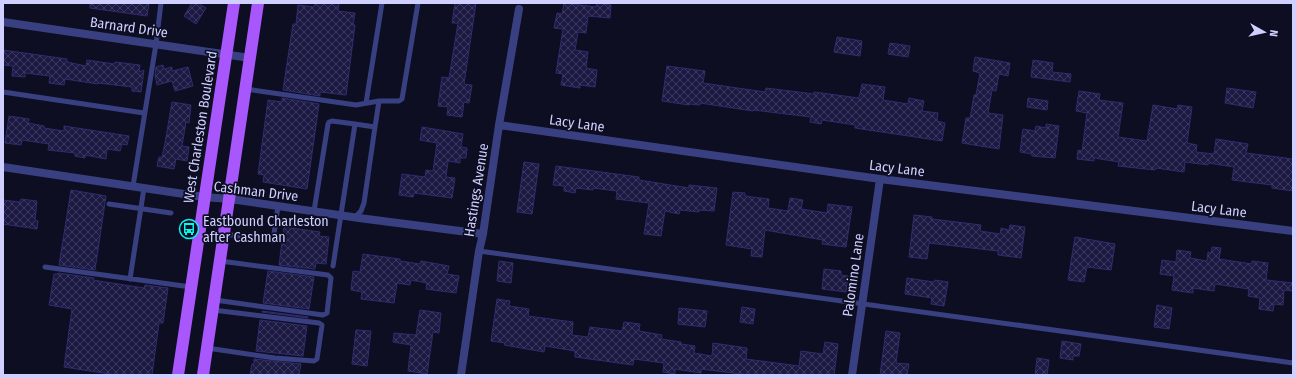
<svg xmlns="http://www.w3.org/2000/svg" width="1296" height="378" viewBox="0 0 1296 378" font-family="'Fira Sans Condensed',sans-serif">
  <defs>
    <pattern id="building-cross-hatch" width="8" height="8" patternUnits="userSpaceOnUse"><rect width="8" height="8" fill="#1c1a43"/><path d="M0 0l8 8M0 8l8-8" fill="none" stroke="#3c3a5f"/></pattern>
  </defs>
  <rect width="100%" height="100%" fill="#0e0e22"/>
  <!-- building -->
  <path fill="url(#building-cross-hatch)" stroke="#302c6e" d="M90,3H149L147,16L90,8Z
    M192,3H198L206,8L196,24L184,16Z
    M315,3H339L338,11L355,13L353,25H355L346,95L320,92V96L283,90L293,24H296L298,5L314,7Z
    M455,3H476L464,84L472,85L469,103L464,102L462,117L447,115L448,107L438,106L442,77L449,78L458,23H452Z
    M564,3L596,7L597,3L611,5L610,18L588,16L586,33L578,32L575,50L588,52L586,68L597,70L595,87L580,85V88L561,85L563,74L556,73L563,29L554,28L557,13L562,14Z
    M837,37L862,41L860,56L834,52Z
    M890,43L910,46L908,57L888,54Z
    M3,50L67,59V62L86,66L87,60L114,64L115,62L140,65L139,72L144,70L141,92L132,91V87L98,83V84L65,79L64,85L49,83L50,76L25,73V77L12,76L13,66L3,65Z
    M975,57L1010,63L1008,76L999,74L996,91L992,90L988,113L1003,115L999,149L962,143L966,118H970L974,95H976L980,73L973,71Z
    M1033,60L1053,63L1052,72L1071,74L1070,82L1031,77Z
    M163,65L164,69L172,67V71L188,67L193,86L175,91L172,81L157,85L155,75L156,67Z
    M667,66L705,71L703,83L765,92L766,88L814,94V92L859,98L862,84L885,87L883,100L908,104L909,98L924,101L922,111L938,113L937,121L945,123L942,141L855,128V125L822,120L821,124L810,122L811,117L753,110V111L700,103V105L689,104V105L662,101Z
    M1227,88L1256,92L1253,108L1225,103Z
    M1079,91L1100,94L1099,100L1123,103L1118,137L1147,141L1153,105L1177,109L1178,105L1192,107L1187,143L1197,145L1196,152L1214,154L1216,139L1248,144L1246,153L1293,159V191L1272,188V185L1232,180L1234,167L1208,163V165L1185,162L1184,172L1156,168L1155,170L1118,166L1119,162L1094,158V161L1077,159L1078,150L1082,151L1087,113L1076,111Z
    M282,98L319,104L307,189L263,182L264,175L258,174L268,100L282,102Z
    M1028,98L1048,101L1047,110L1027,107Z
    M172,102L191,105L189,123L186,122L182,146L189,147L187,161L176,159L174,169L157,166L159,157H162L165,143Z
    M9,116L29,119L28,123L44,126V128L64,131V126L129,136L127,145L122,144L120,151L107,149L106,159L85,155V158L75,156V153L48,150L49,144L22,140L21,145L5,143Z
    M1046,124L1059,126L1055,158L1032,156V154L1020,152L1023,129L1035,131L1036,126L1046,128Z
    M422,127L463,134L461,147L467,148L466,158H460V163L448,161L446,177L455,178L452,198L414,193L413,197L399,195L402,174L425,177L426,170L433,171L437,143L420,140Z
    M524,162L539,164L532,214L517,212Z
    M556,166L639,177V180L689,188V185L717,188L714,211L699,210V212L680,210L679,214L665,211L661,236L644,234L649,203L616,199L617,191L593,188V190L576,188L575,193L564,191V186L553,185Z
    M71,190L106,196L95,270L59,265Z
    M733,192L745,193V196L769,199L768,208L788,211L790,198L803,200L801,209L827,213L828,204L852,207L846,247L822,244L823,240L765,230L762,257L751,256L752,249L726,245Z
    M21,199L37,201L35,220L38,221L37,229L3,224V200L20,202Z
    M914,215L932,217V219L981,225L980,231L1000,234L1001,228L1009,230L1010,225L1025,227L1021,258L998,255V251L929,243L927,259L909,257Z
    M284,227L320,232L319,236L329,237L326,264L316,263L315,269L279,265Z
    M1075,237L1115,244L1111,270L1087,267L1084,282L1068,280Z
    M1212,247L1221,248L1219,259L1252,264V261L1268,263L1266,280L1293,283V291L1284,290L1283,305L1274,304L1273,311L1259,309L1260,298L1248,296L1249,289L1215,284L1214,291L1193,288V293L1172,290L1174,276L1160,274L1162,260L1176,262L1177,250L1191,252L1190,258L1207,261L1208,252L1211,253Z
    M363,254L400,259V261L420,264L421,261L449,266L447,274L459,276L456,293L426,289L427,283L411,280L410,285L397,283L394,303L361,299L362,292L351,290L353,271L360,272Z
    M499,261L513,263L511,283L497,281Z
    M824,269L841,271V275L848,276L846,292L822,289Z
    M268,271L314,277L309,309L263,303Z
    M58,273L94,278L93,280L144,288L145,285L168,288L163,323H159L152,375H116L64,367L72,309L49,305L54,274H58Z
    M907,278L934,282L935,280L948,282L944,306L931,304L932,298L905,294Z
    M497,299L510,301L509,306L529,309L528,316L573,322L572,335L588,337L590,327L622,331L624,322L640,324L639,331L662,335L661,339L681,342V344L695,346L694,353L712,356L713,343L747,348L746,359L799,366L801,351L823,354L825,342L838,344L834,375H749L701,369V373L675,369V374L663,372L664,363L634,359L633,365L575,357V351L545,346L544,352L504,345L505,343L491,341Z
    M1157,305L1172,308L1169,329L1154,327Z
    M742,307L755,309L753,324L740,322Z
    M679,308L707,311L705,327L678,324Z
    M420,310L441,313L439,333L433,332L427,374L408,371L411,345L393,342L394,333L416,335Z
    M262,311L308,317V318L262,312Z
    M260,320L307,326L303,356L256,351Z
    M356,330L371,331L367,366L352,364Z
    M886,331L900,333L896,363L909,364L907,375H880Z
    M1062,341L1081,344L1079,356H1073V360L1060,358Z
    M1037,358L1049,360L1047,375H1035Z
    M254,359L301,364L299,375H250L252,364H254Z"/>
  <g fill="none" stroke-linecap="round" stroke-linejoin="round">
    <!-- lane -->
    <path stroke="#394081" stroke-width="5" d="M246,89L356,105L379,101
      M3,92L144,113
      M366,103L382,3
      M355,124L375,127L379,101H399L402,99L418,3
      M133,186L156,44L161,3
      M109,204L171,213
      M314,211L328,124L329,122L332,121L355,124L333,266
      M355,217L361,211L364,203L375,127
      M224,234L273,241L278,206
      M479,251L1293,363
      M45,267L191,287
      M130,279L144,188
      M215,300L323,315L327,313L331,278L328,275L220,261
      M207,348L275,358L314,361L317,359L322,325L319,323L213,310"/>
    <!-- street -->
    <path stroke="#394081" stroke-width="8" d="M3,22L250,58
      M499,125L880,179L1293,231
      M3,167L204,197L230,199L359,218L483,234
      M461,375L479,251L483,234L499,125L519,9
      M852,375L880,179"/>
    <!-- primary -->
    <path stroke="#a857fd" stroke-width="12" d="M178,375L234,3
      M203,375L258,3"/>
  </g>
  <!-- icons -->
  <defs>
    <g id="bus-ring" transform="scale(1)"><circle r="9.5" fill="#0e0e22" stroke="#02f7ed" stroke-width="1.5"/><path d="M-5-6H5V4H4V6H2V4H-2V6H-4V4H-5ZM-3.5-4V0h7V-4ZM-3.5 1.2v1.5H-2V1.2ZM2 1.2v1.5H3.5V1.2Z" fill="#02f7ed"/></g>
  </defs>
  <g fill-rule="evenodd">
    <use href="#bus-ring" x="189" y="229"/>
  </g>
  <g text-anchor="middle" stroke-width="3.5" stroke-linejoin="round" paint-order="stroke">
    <!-- street labels -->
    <g font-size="14" fill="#cfd0ff" stroke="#0e0e22">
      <text transform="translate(129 27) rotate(8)" y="5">Barnard Drive</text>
      <text transform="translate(577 123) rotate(8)" y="5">Lacy Lane</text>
      <text transform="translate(200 127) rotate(-81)" y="5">West Charleston Boulevard</text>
      <text transform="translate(897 168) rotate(7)" y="5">Lacy Lane</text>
      <text transform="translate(476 190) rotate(-81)" y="5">Hastings Avenue</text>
      <text transform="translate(256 191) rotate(7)" y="5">Cashman Drive</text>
      <text transform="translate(1219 209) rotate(7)" y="5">Lacy Lane</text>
      <text transform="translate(853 275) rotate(-82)" y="5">Palomino Lane</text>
    </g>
    <!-- poi labels -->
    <g font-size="14" fill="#cfd0ff" stroke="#0e0e22" text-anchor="start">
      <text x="203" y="226">Eastbound Charleston<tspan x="203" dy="16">after Cashman</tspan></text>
    </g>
  </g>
  <!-- border -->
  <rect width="1296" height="378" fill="none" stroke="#cfd0ff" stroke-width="8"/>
  <!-- north arrow -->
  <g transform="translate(1264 32) rotate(98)" stroke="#0e0e22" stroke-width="3" paint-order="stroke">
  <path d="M0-3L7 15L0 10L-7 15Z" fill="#cfd0ff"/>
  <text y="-6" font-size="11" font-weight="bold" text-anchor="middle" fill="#cfd0ff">N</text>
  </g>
</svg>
